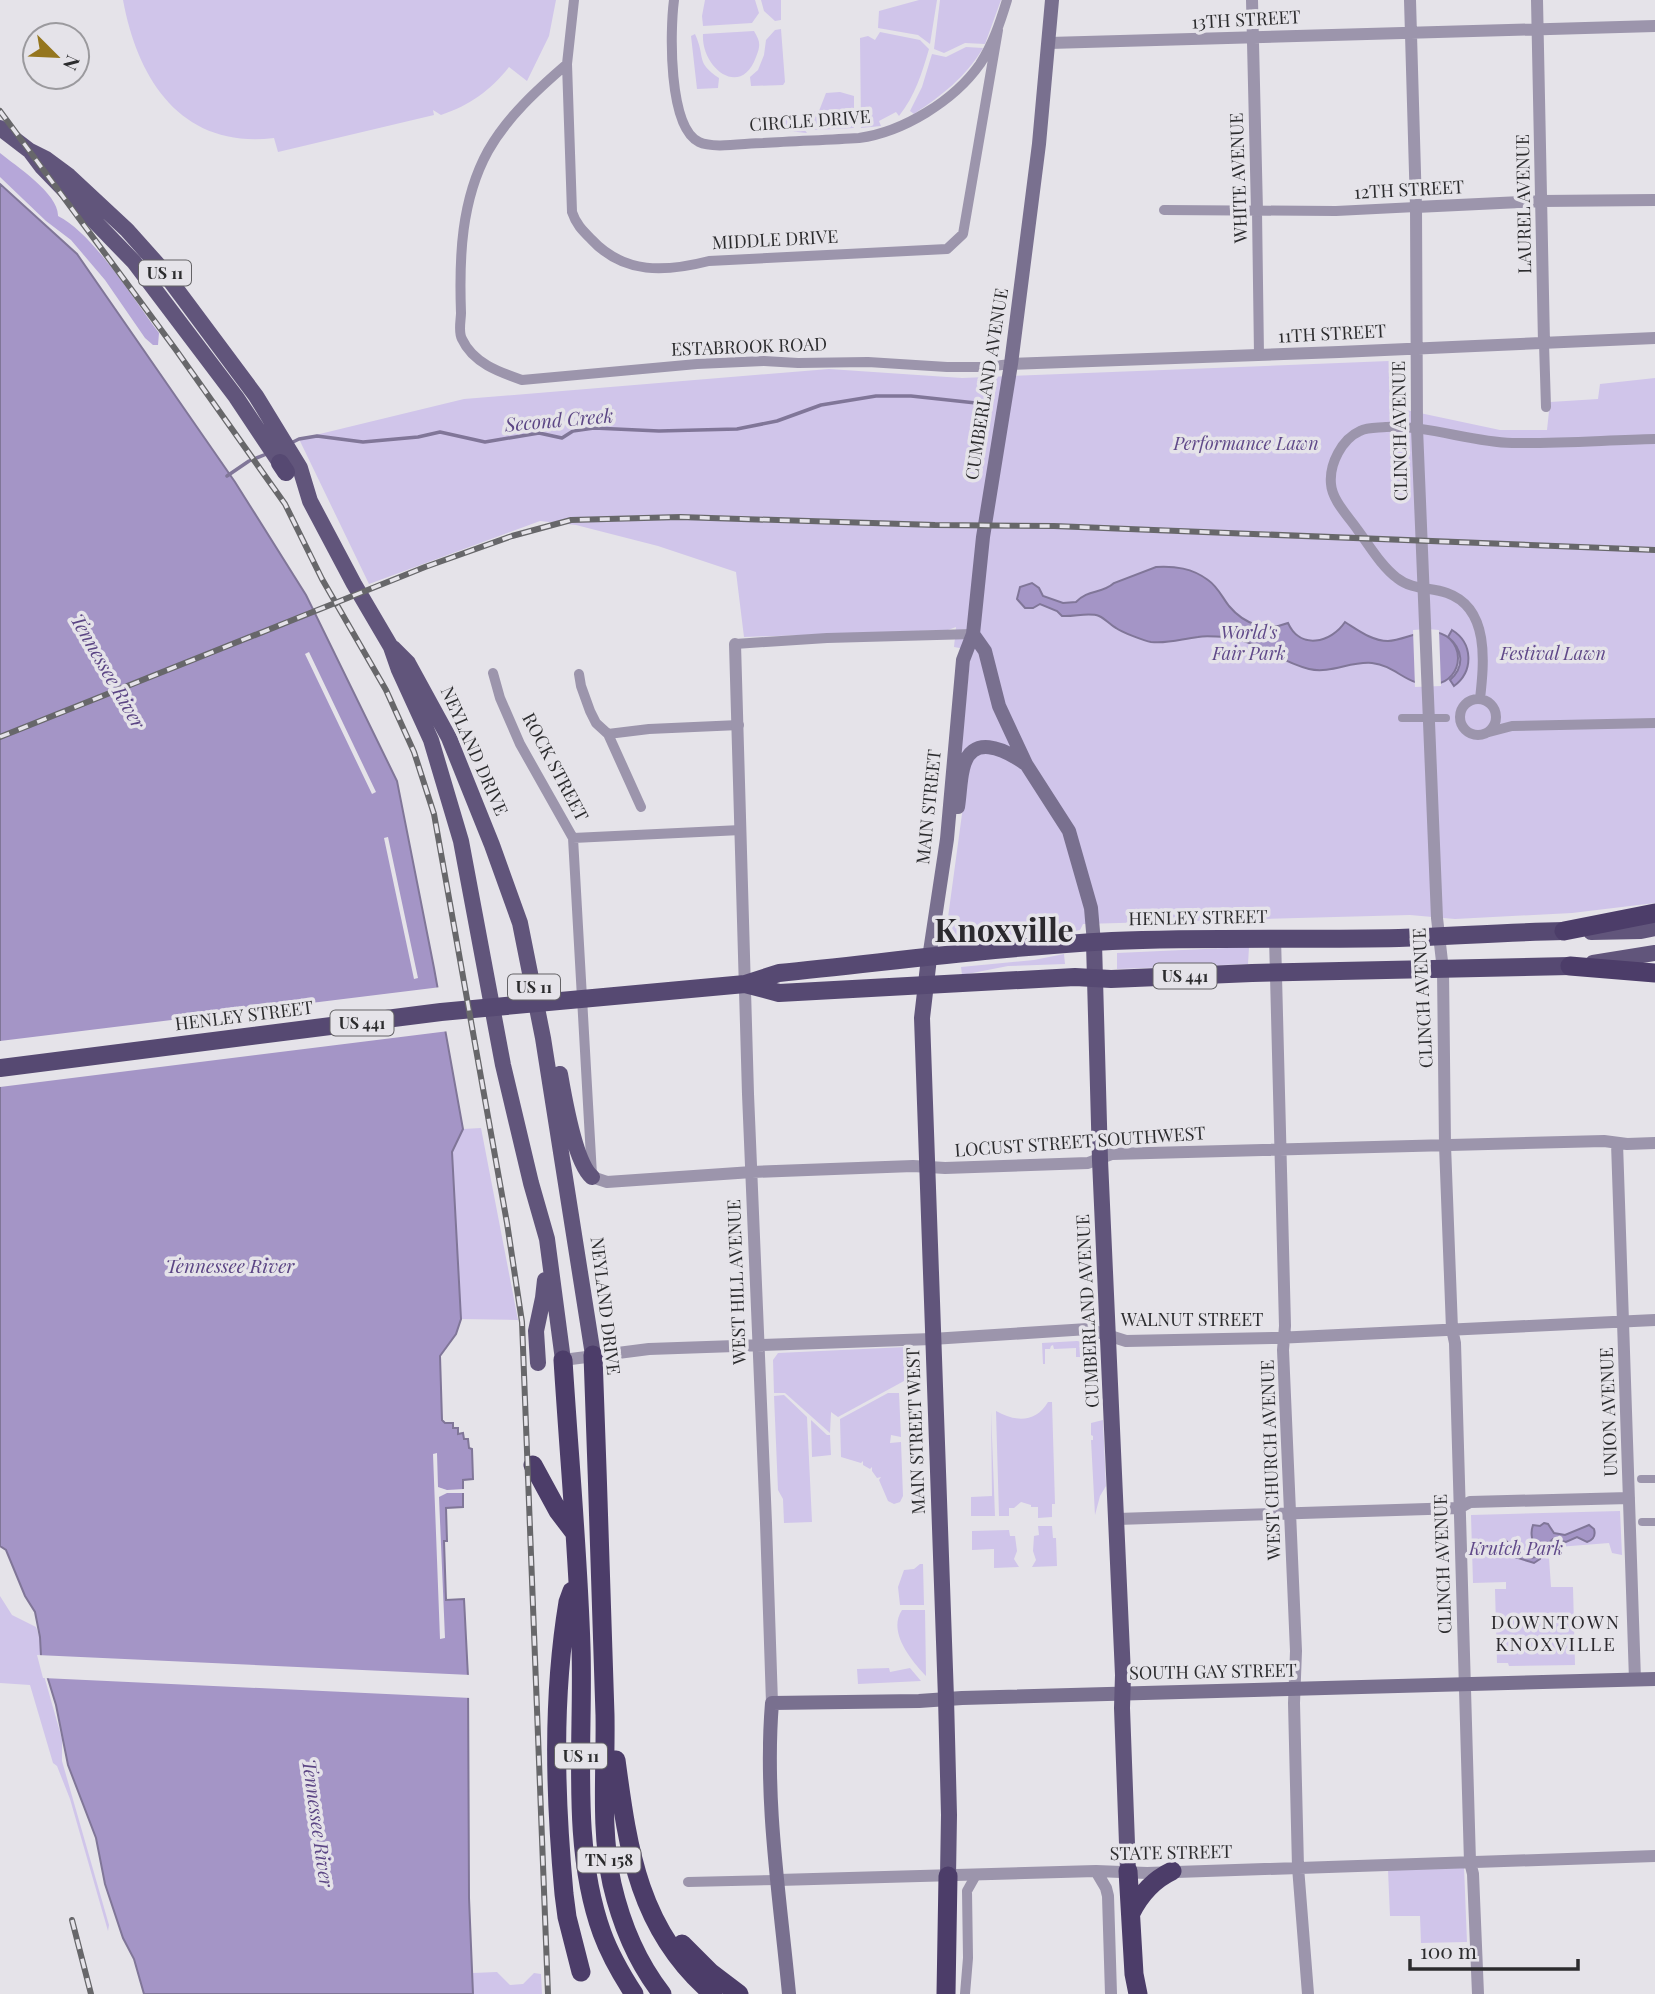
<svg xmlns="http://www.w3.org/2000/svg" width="1655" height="1994" viewBox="0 0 1655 1994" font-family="'Playfair Display',serif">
  <rect width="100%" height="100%" fill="#e5e3e9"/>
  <!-- green -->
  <path fill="#d0c5ea" d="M123,0H556L549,36L527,81L509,67C490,91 470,105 441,115L433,110L434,115L278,152L274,138C183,149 138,82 123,0Z
    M705,0H755L759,13L752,23L703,26L702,16Z
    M761,0H781V20L775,21L764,11Z
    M919,0H937L930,44L918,35L878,28L879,11Z
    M940,0H1001L985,44L965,43L944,53L934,49Z
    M781,29L785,82L783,85L751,86L750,77L758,70L764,55L766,40L775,30Z
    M754,31C760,41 761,45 756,57C741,99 701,68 703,34Z
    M880,32L920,40L929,49C922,73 915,96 899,116L896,112L879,121L881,126L861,128L860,38L868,36L875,40Z
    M695,34C706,58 695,62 719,78L718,88L697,89L691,36Z
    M966,47L983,48C966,77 941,96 914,114L910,111L922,87L932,54L946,57Z
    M840,92L854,96V128L814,130L798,116L799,114L819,111L826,93Z
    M780,117H795L807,133L777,130Z
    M1389,361L1401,364V409L1500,430H1547L1550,402L1598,399L1600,384L1655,378V903L1572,913L1455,919L1410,915L1083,924L1080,930L1070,932L1000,935L958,940L948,938L946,932L965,792L961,749L971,650L954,647L956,627L948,630L744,637L736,572L658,546L576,525L540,521L369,584L299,439L464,399L829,369L962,378Z
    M1249,947L1248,964L1117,969V953Z
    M1064,954L1065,964L1008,966L962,975L961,967L1034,960Z
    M481,1128L518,1320L461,1319L452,1152L463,1129Z
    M1077,1341C1099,1344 1095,1365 1095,1383L1087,1385L1084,1379V1357H1076V1348L1054,1349L1053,1345L1051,1346L1050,1349H1045V1364H1043L1042,1343Z
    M906,1347L915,1355L917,1381L910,1376L909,1381H904L838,1417L831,1412L830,1433L785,1393H774L773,1360L778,1353Z
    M888,1393H899L901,1437L891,1435L890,1443L901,1442L903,1496L900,1502L894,1504L888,1501L879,1480L881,1477L877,1478L872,1471V1467L870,1469L863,1465V1461L861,1463L841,1457L840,1419Z
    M784,1395L807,1417L812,1522L784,1523L783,1499L778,1490L774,1396Z
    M1048,1402H1052L1055,1504H1052V1517L1038,1518V1507H1031V1505L1021,1502L1014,1508H1009V1516H999L996,1411C1015,1422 1036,1423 1048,1402Z
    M991,1411L995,1516H971V1497L992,1496Z
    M811,1420L827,1435H830L831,1455L812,1457Z
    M1103,1420L1106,1486L1100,1496L1095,1515L1091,1440H1093V1436L1091,1435V1423Z
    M1620,1511L1622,1555L1612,1553L1609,1543L1558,1547L1556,1556L1549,1558L1551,1587H1573L1575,1665L1509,1666L1508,1663H1497L1495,1589H1506V1582L1473,1583L1471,1515Z
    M1038,1526H1052L1053,1538H1056L1057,1566L1032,1567L1036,1560L1033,1551L1034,1536L1039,1535Z
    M1009,1530L1010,1536H1015L1017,1551L1014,1559L1019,1567L994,1568V1549L972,1550V1531Z
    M920,1564H923L924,1605H900L898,1587L904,1570L914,1569Z
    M0,1596L12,1615L36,1627C40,1637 43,1647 39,1658L62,1739V1761L109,1925L108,1931L70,1799L57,1766L53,1763L30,1685L0,1683Z
    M902,1610H925L926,1676C912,1661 887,1632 902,1610Z
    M889,1668L890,1672L910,1668L921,1681L858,1684L857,1669Z
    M1464,1867L1467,1942L1421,1943L1420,1916H1390L1388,1870Z
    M497,1972L510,1985L523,1984L534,1973L541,1974L542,1994H473V1973Z"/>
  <!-- forest -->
  <path fill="#b6a7d9" d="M0,153C16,166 59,194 58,216C93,233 134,300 159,333L158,345H153L145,338L105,280L71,240L46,221L0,177Z"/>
  <!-- water -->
  <path fill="#a495c6" stroke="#807698" stroke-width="2" d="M0,184L77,254L235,482L306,595L397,781L434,968L463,1129L452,1152L461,1319L456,1334L440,1356L442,1420L445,1423H453V1428H458V1434L463,1433L464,1439H468L469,1448L472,1449L473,1479L463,1480V1507L446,1508L447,1541H444L446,1600L464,1599L468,1677L469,1898L473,1994H144L134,1959L123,1938L105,1884L96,1838L68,1765L56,1705L41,1656L40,1637L35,1612L25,1596L6,1550L0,1546Z
    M1156,567C1175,566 1192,568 1208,580C1218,587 1222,597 1229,606C1244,624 1266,632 1288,623C1300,650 1331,643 1345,622C1358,630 1372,641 1388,641C1408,640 1431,622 1450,639C1455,644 1458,651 1458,658C1458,671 1449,682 1436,684C1407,688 1398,666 1372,663C1350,661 1331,674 1309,669C1279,662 1256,640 1225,637C1216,637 1207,635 1198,637C1181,639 1168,644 1151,642C1145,641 1121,632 1116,628C1110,625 1106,619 1099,616C1089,612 1074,617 1062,616L1057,611L1040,604L1033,608H1025L1017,599L1020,587L1032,583L1039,588L1043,596L1063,603L1076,602C1088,589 1102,594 1114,583Z
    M1452,630C1473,643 1474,671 1454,686L1450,680C1465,667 1463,649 1448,637Z
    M1544,1523L1548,1524L1554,1533L1565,1535L1589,1525L1594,1529C1596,1536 1593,1540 1587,1542L1577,1537L1566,1542L1553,1539L1541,1550L1540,1559L1534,1563L1515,1557H1506L1497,1551L1500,1542L1505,1540C1514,1547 1522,1561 1535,1557L1538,1554C1534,1544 1529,1536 1533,1525L1540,1526Z"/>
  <!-- pier -->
  <path fill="#e5e3e9" d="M1428,629L1439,630L1441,686L1415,687L1413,630Z
    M309,652L376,792L372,794L305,654Z
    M388,837L418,978L414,979L384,838Z
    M441,987L449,1031L0,1087V1041Z
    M437,1453L438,1487L447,1490L464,1489V1493H447L439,1497L445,1638L440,1639L433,1454Z
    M37,1655L471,1675V1698L43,1678Z"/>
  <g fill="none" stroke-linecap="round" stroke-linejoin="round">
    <!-- stream -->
    <path stroke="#807698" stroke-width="3.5" d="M289,444L299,439L317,436L363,442L418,437L440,432L485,442L539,433L562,438L573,431L594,428L659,431L737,429L777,421L821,405L876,396H911L976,403
      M227,476L249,461L269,453"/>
    <!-- pedestrian -->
    <path stroke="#9c95ac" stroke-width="8" d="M1402,718H1446
      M1641,1479H1655
      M1642,1522H1655"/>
    <!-- minor -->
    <path stroke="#9c95ac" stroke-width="10" d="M574,0L567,64L572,212C576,224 582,230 591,239C624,275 666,272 709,261L947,249L963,234L998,30
      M674,0C670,30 668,127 699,142C713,149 746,143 763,143C795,141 827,140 859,138C903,132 954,101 980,64C993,44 1000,23 1007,0
      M567,64C538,89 507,117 488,151C461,200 459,258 461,313C461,320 458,332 462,339C473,363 499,372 522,380L697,364L764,361L798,363L868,362L947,367H984L1011,364
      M1164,210L1336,211L1416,207
      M1257,211L1259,355
      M1544,343L1546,407
      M735,644L827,638L973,634
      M493,673L500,698L520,744L573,838L592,1175
      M579,674L581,686L590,711L596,723L608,734L641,807
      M1460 717a18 18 0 1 1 36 0a18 18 0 1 1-36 0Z
      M1480,699C1484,663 1490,608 1447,593C1430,587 1412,590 1397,578C1381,566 1369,545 1357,529C1348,516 1332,500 1331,484C1329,464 1342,439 1360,431C1368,427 1378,428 1386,427C1429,425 1470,442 1512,443C1560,444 1607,440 1655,439
      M1489,732L1512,726L1655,723
      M608,734L649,729L739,725
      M573,838L741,830
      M688,1882L778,1880
      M965,1994L968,1958L967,1891L976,1875"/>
    <!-- tertiary -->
    <path stroke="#9c95ac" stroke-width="12" d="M1252,0L1257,211
      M1410,0L1416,207L1417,428L1437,918L1443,970L1445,1145L1452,1329L1455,1343L1470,1862L1473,1874L1478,1994
      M1537,0L1544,343
      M1049,43L1655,26
      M1416,207L1541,201L1655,200
      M1011,364L1339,352L1655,338
      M735,644L748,1094L766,1523L772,1703
      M1275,937L1285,1326L1283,1350L1296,1651L1294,1703L1298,1867L1308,1994
      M1617,1143L1635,1680
      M592,1177L607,1182L752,1172L913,1166L945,1168L1088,1163L1112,1154L1604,1141L1627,1144L1655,1143
      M563,1360L649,1349L932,1339L1088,1329L1126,1341L1276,1338L1655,1320
      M1117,1519L1459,1508L1470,1502L1629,1498
      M1096,1871L1106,1888L1108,1896L1111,1994
      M778,1880L1096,1871L1147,1873L1655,1856"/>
    <!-- secondary -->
    <path stroke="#79708f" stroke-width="14" d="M973,634L985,651L999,706L1026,764L1069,831L1091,908L1094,943
      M958,807C960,795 960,781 963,769C971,733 1004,749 1024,763
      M929,958L947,839L963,660L973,634L983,537L1011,364L1039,144L1052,0
      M789,1994C780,1898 764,1800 772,1703L919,1701L962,1698L1655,1679"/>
    <!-- primary -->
    <path stroke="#61557b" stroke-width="16" d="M0,128L30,151L42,167L134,262L236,397L280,463
      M30,151L46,159L69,176L127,230L160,267L256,396L300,468L310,501L354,584L391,647L399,670L431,740L461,841L503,1065L531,1183L547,1239L563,1360
      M393,648L408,663L449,738L492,845L520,923L543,1038L593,1355
      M1591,932L1641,931L1655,928
      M1094,943L1100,1160L1123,1675L1122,1708L1128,1871
      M929,958L922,1018L946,1698L949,1815L948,1876
      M1593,963L1655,953
      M560,1074C564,1097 575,1163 592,1177
      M538,1363L536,1331L543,1298L545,1280"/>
    <!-- trunk -->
    <path stroke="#564972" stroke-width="18" d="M280,463L286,472
      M745,984L779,993L1075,977L1111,979L1252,973L1570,966
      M0,1068L441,1012L745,984L779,973C889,962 1000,947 1112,941C1208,937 1303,940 1399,938C1454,936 1509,932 1564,931"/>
    <!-- motorway -->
    <path stroke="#4c3d69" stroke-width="19" d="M1564,931L1655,913
      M1570,966L1655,973
      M593,1355C597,1475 602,1595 605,1715C606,1771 600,1829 612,1884C621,1923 637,1962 662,1994
      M563,1360C569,1456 578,1552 581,1647C584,1739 570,1845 602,1933C610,1955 621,1974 634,1994
      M533,1465L558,1511L574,1532
      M572,1591L568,1602C552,1699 555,1796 564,1894L567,1917L581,1972
      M616,1760C628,1850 639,1931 713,1994
      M1128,1871L1134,1974L1138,1994
      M1131,1913C1140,1895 1153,1880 1172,1871
      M682,1944L710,1972L739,1994
      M946,1994L948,1876"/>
    <!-- rail casing -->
    <g stroke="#67676a" stroke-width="6">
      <path id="rail" d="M0,111L176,350L285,504L322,579L386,690L414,752L434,814L507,1223L522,1322L548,1994
        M0,737L425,567L512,536L571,520L680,517L935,525L1054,526L1655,550
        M72,1920L91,1994"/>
    </g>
    <!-- rail -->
    <use href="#rail" stroke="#e5e3e9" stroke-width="3.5" stroke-dasharray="10" stroke-linecap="butt"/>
  </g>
  <g text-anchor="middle" stroke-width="7" stroke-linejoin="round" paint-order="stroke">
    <!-- shield labels -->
    <g fill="#e5e3e9" stroke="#646366" stroke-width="2">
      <rect x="139" y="260.5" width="52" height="25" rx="5"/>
      <rect x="1153.5" y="963.5" width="63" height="25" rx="5"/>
      <rect x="508" y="974.5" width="52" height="25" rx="5"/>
      <rect x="330.5" y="1010.5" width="63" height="25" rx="5"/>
      <rect x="555" y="1743.5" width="52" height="25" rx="5"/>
      <rect x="577.5" y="1847.5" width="63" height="25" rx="5"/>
    </g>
    <g font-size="16" font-weight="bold" fill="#2c2c2e">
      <text x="165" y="279">US 11</text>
      <text x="1185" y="982">US 441</text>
      <text x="534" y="993">US 11</text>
      <text x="362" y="1029">US 441</text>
      <text x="581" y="1762">US 11</text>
      <text x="609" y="1866">TN 158</text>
    </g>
    <!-- street labels -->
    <g font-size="18" fill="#2c2c2e" stroke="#e5e3e9">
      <text transform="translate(1246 20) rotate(-3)" y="6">13TH STREET</text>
      <text transform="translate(810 121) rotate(-4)" y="6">CIRCLE DRIVE</text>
      <text transform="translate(1239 178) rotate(-92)" y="6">WHITE AVENUE</text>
      <text transform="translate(1409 190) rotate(-3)" y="6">12TH STREET</text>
      <text transform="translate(1524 204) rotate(-91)" y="6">LAUREL AVENUE</text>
      <text transform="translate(775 240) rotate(-3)" y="6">MIDDLE DRIVE</text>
      <text transform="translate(1332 334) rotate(-3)" y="6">11TH STREET</text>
      <text transform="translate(749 347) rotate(-2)" y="6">ESTABROOK ROAD</text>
      <text transform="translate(987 384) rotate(-81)" y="6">CUMBERLAND AVENUE</text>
      <text transform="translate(1400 431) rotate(-91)" y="6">CLINCH AVENUE</text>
      <text transform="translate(474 751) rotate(66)" y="6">NEYLAND DRIVE</text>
      <text transform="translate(555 767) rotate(62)" y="6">ROCK STREET</text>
      <text transform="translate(929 807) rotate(-84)" y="6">MAIN STREET</text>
      <text transform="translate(1198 918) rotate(-1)" y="6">HENLEY STREET</text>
      <text transform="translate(1423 998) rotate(-93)" y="6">CLINCH AVENUE</text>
      <text transform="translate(244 1016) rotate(-7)" y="6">HENLEY STREET</text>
      <text transform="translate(1080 1142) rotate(-4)" y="6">LOCUST STREET SOUTHWEST</text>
      <text transform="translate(737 1282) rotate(-92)" y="6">WEST HILL AVENUE</text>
      <text transform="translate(605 1306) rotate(83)" y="6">NEYLAND DRIVE</text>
      <text transform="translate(1088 1311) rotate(-93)" y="6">CUMBERLAND AVENUE</text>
      <text x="1192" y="1326">WALNUT STREET</text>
      <text transform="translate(1609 1412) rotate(-92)" y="6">UNION AVENUE</text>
      <text transform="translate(916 1431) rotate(-92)" y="6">MAIN STREET WEST</text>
      <text transform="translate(1271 1460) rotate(-92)" y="6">WEST CHURCH AVENUE</text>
      <text transform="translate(1443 1564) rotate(-92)" y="6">CLINCH AVENUE</text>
      <text transform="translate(1213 1672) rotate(-1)" y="6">SOUTH GAY STREET</text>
      <text transform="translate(1171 1853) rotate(-1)" y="6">STATE STREET</text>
    </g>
    <!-- park labels -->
    <g font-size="18" font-style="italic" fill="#604989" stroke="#e5e3e9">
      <text x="1246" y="450">Performance Lawn</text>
      <text x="1249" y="639">World's<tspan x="1249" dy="21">Fair Park</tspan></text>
      <text x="1553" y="660">Festival Lawn</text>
      <text x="1516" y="1555">Krutch Park</text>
    </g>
    <!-- water labels -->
    <g font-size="19" font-style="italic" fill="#5b4584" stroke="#e5e3e9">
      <text transform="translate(559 420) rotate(-5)" y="7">Second Creek</text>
      <text transform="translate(108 671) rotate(60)" y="7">Tennessee River</text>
      <text x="230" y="1273">Tennessee River</text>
      <text transform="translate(318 1823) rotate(82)" y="7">Tennessee River</text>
    </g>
    <!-- neighbourhood labels -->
    <g font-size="19" letter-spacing="2" fill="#2b292e" stroke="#e5e3e9">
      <text x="1556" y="1629">DOWNTOWN<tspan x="1556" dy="22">KNOXVILLE</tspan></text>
    </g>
    <!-- town labels -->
    <g font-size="32" font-weight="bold" fill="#2b292e" stroke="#e5e3e9">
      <text x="1004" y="942">Knoxville</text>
    </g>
  </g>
  <!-- north arrow -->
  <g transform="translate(56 56) rotate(114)"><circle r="33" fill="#e5e3e9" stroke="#9b9a9e" stroke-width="2"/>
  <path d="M0-5L12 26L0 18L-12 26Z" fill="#95761e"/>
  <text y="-10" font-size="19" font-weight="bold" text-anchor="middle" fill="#2c2c2e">N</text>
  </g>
  <!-- scale -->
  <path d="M1410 1959v10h168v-10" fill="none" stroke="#2c2c2e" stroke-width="3.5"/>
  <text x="1420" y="1959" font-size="21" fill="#2c2c2e" stroke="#e5e3e9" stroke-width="5" paint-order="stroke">100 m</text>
</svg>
